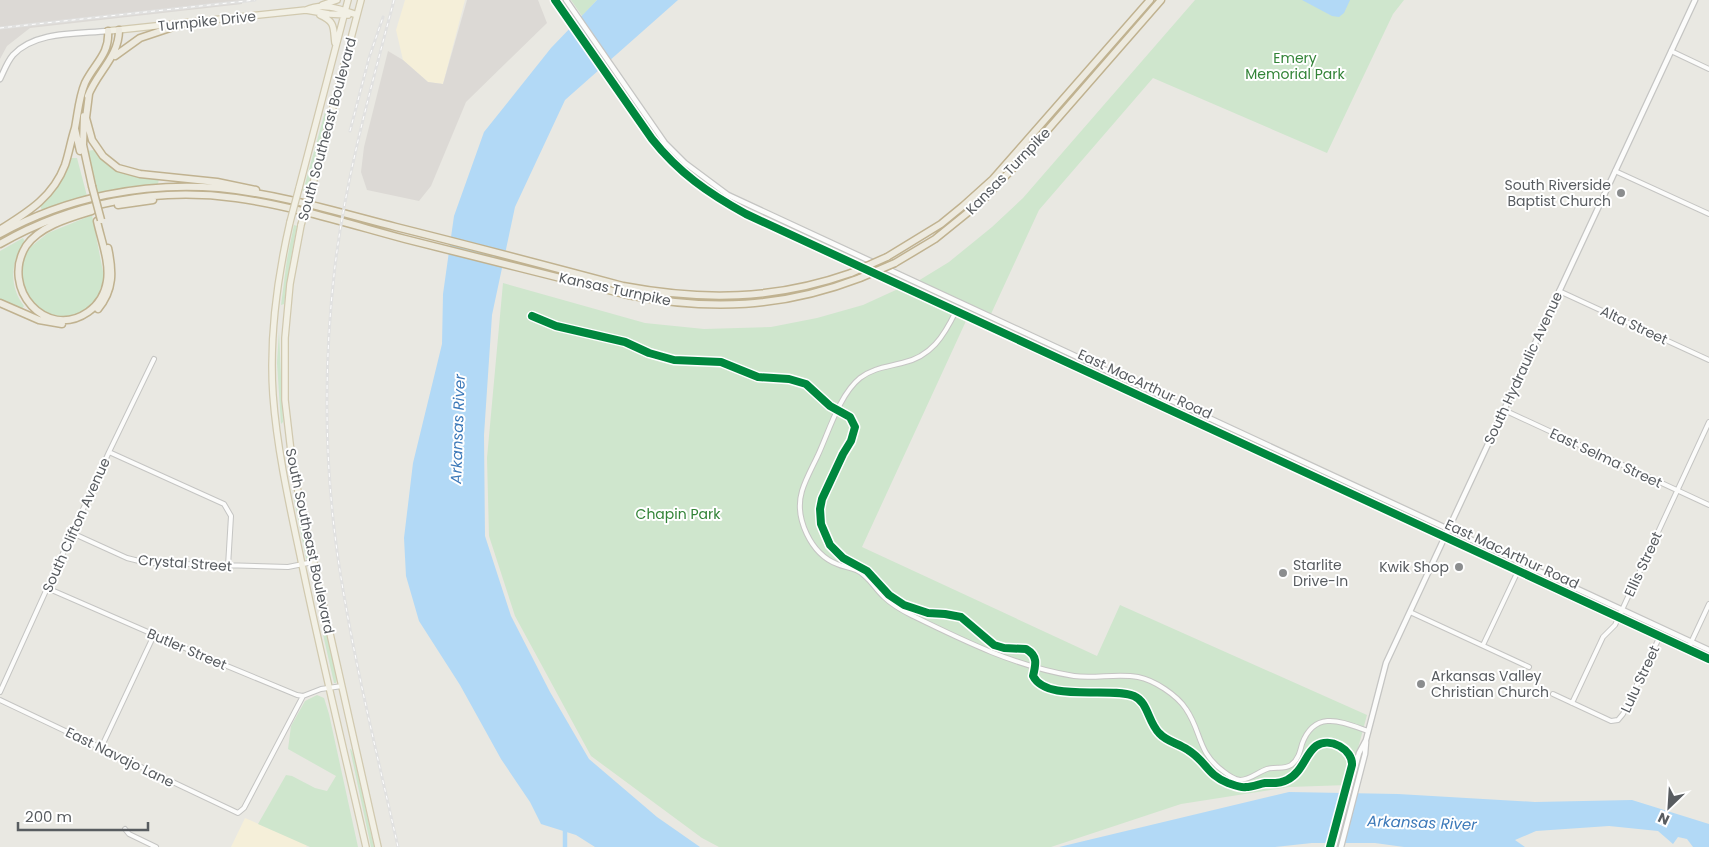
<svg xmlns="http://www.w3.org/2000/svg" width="1709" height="847" viewBox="0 0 1709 847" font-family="Poppins,sans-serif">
  <rect width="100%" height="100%" fill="#e9e8e2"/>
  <!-- commercial -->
  <path fill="#f5efd9" d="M405,0H465L443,84L428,82L403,60L396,30Z
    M245,818L307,845L306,847H231Z"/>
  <!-- industrial -->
  <path fill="#dcd9d5" d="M0,0H244L242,1V4L30,28L7,46L0,59Z
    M467,0H538L547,23L466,102L431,186L419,201L367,190L361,172L364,147L388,51L403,60L428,82L443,84Z"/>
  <!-- green -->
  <path fill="#cfe6cd" d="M571,0H597L582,16Z
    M1195,0H1404L1393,14L1327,153L1153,78L1039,210L991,314L918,281L949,262L992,227L1023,198Z
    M325,112H326L325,121L307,192L303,191Z
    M94,150C111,174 131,177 159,179L158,184L127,187L96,194L86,151Z
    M69,158H77L87,196L42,210L40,206C55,192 62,177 69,158Z
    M92,215L104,277L97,300L84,312L66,317L48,315L35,308L21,289L20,269L28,249L48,233Z
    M294,225L297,226L291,257L284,304L281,305L287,259Z
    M23,238L25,242C10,261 9,287 24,306L22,309L0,300V251Z
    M503,283L645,323L704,329L771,327L817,318L863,305L898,289L966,321L862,547L1097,656L1120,605L1367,715L1348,785L1289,787L1181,804L1051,847H719L702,838L591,756L515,616L489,536L487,458Z
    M279,331L283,422L281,424L277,363Z
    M294,499L298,503L309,552V561L306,558Z
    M323,628L326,630L337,678L336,683H334L322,630Z
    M317,695L324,698L329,714L358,847H310L258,824L286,775L292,776L315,788L327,791L336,776L288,749L291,726L305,701Z
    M350,749H351L354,756L374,847H371Z"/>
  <!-- water -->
  <path fill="#b2d9f6" d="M597,0H678L565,100L515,207L492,315L484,435L485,536L511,616L550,692L589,759L657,817L700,847H595L576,835L541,824L530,802L501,759L460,685L419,621L406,576L404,538L413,463L442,344L443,294L454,216L484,132L551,48Z
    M1302,0H1350L1344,13L1339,17L1332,16Z
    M1289,792L1398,794L1535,802L1632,800L1709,824V847H1693L1687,839L1678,837L1673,844L1658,831L1609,826L1536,831L1515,840L1525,847H1404L1375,843H1312L1275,847H1059Z"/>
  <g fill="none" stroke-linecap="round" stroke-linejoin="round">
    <!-- canal -->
    <path stroke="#b2d9f6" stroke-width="4.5" d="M565,847V826"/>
    <!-- minor casing -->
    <g stroke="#c5c5c3" stroke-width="6">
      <path id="minor" d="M1671,51L1709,69
        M1615,171L1709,214
        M1559,291L1709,360
        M956,311C944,336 931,357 902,363C887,367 873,368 860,378C840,394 829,431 818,455C813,466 806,478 802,491C794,518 811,554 837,564C843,567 850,567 856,570C868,575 875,589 884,597C892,605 903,611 913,616C964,641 1017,667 1074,676C1095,679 1117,673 1138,677C1154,680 1177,695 1186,709C1202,732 1197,752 1223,771C1228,775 1233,779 1240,780C1250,780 1258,772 1267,769C1276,766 1283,770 1291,765C1298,760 1300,752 1302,744C1315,709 1342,722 1368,731
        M1504,410L1709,505
        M109,452L224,504L231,516L228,566
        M72,533L127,558L147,563L288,567L313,562
        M47,588L210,659L297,695L303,696L321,689L342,686
        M1410,612L1529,667
        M1483,645L1518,571
        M1688,649L1709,604
        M0,692L109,452L154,359
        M1553,694L1611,721L1618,720L1623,714L1660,636
        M0,700L238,813L244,808L303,696
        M1572,703L1603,637L1615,625L1709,422
        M101,748L154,635
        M125,829L129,834L156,847"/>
    </g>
    <!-- tertiary casing -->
    <g stroke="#c5c5c3" stroke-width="7">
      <path id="tertiary" d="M555,0L652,139C679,173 708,193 746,214L1709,659
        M566,0L665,143L685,163L728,195L1709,650
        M0,79C4,71 7,62 13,55C35,31 77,34 108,31
        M1334,847L1359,753L1366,740L1386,663L1695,0
        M1341,847L1365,754L1366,742"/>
    </g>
    <!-- primary casing -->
    <g stroke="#d1c9af" stroke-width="8">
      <path id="primary" d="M322,5L337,0
        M306,10L329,14L348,15
        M320,15C336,22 333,28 335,43
        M108,31L306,10C323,2 340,9 357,15
        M299,188L348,0
        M311,191L361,0
        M290,222C277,279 269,337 273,395C277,449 289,503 300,555C320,653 344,750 366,847
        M301,225L290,284L285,338V400L293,469L378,847"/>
    </g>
    <!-- motorway casing -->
    <g stroke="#c0b290" stroke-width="9">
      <path id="motorway" d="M115,56L140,38L185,23
        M89,94L86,118L92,140L103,156L118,168L140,174L217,182L256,190
        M88,96C97,72 119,57 119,30
        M84,116L83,145L92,186
        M75,129L80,151
        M118,205L153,200
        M92,211C69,218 40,226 26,246C0,288 46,341 88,312C98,305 105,294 107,281C110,262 101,240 97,221
        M1,229C28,212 53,197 65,165C69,153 71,140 75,128C78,113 79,97 85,83C94,64 110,54 108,31
        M0,234C66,197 144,182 219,188C279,194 338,212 396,227C472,246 548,266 623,286C703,301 774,300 851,273
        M0,244C71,203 155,187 236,198C293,206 349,224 405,239C479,258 554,276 628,295C710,311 782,308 860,278
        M887,257L941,224L963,206L993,179L1150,0
        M895,263L935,239L982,201L1030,150L1161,0
        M0,303L39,320L62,324
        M98,309C114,290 113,271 108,248"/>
    </g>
    <!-- minor -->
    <use href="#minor" stroke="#fcfcfb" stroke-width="4"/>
    <!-- tertiary -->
    <use href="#tertiary" stroke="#fcfcfb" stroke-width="4.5"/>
    <!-- primary -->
    <use href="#primary" stroke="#f2f0e5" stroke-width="5.5"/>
    <!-- motorway -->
    <use href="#motorway" stroke="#edeadf" stroke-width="6"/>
    <!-- rail casing -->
    <g stroke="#e1e1e0" stroke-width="3">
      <path id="rail" d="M394,0C371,88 346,176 335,266C324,360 324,457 337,551C351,650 376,749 398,847
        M0,28L255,0
        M350,131L369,58L383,17"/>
    </g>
    <!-- rail -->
    <use href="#rail" stroke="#fff" stroke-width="1" stroke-dasharray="4" stroke-linecap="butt"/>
    <!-- primary-bridge casing -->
    <g stroke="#d1c9af" stroke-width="8" stroke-linecap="butt">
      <path id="primary-bridge" d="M290,222L299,188
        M301,225L311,191"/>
    </g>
    <!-- motorway-bridge casing -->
    <g stroke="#c0b290" stroke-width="9" stroke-linecap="butt">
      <path id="motorway-bridge" d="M92,186L101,220
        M851,273L887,257
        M860,278L895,263"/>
    </g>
    <!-- primary-bridge -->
    <use href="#primary-bridge" stroke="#f2f0e5" stroke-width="5.5"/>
    <!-- motorway-bridge -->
    <use href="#motorway-bridge" stroke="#edeadf" stroke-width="6"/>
    <!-- cycleway casing -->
    <g stroke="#fff" stroke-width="11">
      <path id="cycleway" d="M555,0L652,139C679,173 708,193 746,214L1709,659
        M532,316L556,326L625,342L649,353L674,360L721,362L758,377L789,379L806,384L830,406L850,417L855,427L851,441L843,454L822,499L820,509L821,524L830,545L843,558L867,571L889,595L904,605L928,613L945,614L961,617L994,645L1004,648L1026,649C1038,656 1036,664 1033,676C1047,703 1109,686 1134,696C1148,702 1148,722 1159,733C1167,742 1178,743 1188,750C1206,761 1207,775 1228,783C1234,785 1240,788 1246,787C1252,787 1259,784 1265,783C1272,783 1280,784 1287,780C1303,772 1305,754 1316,746C1330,736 1353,750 1352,765L1330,847"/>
    </g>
    <!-- cycleway -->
    <use href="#cycleway" stroke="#00873e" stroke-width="8"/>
  </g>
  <!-- markers -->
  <g fill="#8b8d8e" stroke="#fff" stroke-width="2">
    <circle cx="1621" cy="193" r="5"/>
    <circle cx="1459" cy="567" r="5"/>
    <circle cx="1283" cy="573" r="5"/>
    <circle cx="1421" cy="684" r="5"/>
  </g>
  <g text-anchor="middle" stroke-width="4" stroke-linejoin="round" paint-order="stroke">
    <!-- street labels -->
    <g font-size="14" fill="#585c60" stroke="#fff">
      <text transform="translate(207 21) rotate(-6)" y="5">Turnpike Drive</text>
      <text transform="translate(327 129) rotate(-75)" y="5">South Southeast Boulevard</text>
      <text transform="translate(1008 171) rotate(-46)" y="5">Kansas Turnpike</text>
      <text transform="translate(615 289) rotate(12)" y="5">Kansas Turnpike</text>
      <text transform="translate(1634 325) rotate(25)" y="5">Alta Street</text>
      <text transform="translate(1523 368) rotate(-65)" y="5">South Hydraulic Avenue</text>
      <text transform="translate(1145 384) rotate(25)" y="5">East MacArthur Road</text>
      <text transform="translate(1606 458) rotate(25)" y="5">East Selma Street</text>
      <text transform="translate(76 525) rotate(-66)" y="5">South Clifton Avenue</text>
      <text transform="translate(310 541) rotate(78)" y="5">South Southeast Boulevard</text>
      <text transform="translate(1512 554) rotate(25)" y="5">East MacArthur Road</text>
      <text transform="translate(185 563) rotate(4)" y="5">Crystal Street</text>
      <text transform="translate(1643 564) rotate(-65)" y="5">Ellis Street</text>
      <text transform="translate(187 649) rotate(23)" y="5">Butler Street</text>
      <text transform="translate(1640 679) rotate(-65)" y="5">Lulu Street</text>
      <text transform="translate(120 757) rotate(26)" y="5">East Navajo Lane</text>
    </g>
    <!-- park labels -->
    <g font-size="14" fill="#338438" stroke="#fff">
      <text x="1295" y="63">Emery<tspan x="1295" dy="16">Memorial Park</tspan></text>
      <text x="678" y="519">Chapin Park</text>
    </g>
    <!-- poi labels -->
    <g font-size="14" fill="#585c60" stroke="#fff" text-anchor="end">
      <text x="1611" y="190">South Riverside<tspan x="1611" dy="16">Baptist Church</tspan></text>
      <text x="1293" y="570" text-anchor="start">Starlite<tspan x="1293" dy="16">Drive-In</tspan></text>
      <text x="1449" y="572">Kwik Shop</text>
      <text x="1431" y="681" text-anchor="start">Arkansas Valley<tspan x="1431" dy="16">Christian Church</tspan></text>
    </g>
    <!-- water labels -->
    <g font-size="15" font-style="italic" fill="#3c79b9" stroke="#fff">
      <text transform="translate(458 429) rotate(-88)" y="5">Arkansas River</text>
      <text transform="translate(1422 823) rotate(2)" y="5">Arkansas River</text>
    </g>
  </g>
  <!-- north arrow -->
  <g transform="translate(1669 807) rotate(205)" stroke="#ffffff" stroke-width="4" paint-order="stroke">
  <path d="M0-4L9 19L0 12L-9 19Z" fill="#585c60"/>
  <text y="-8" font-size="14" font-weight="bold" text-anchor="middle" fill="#585c60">N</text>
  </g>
  <!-- scale -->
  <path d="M18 822v8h130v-8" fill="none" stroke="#585c60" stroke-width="2.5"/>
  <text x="25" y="822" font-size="15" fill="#585c60" stroke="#ffffff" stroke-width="4" paint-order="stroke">200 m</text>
</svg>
